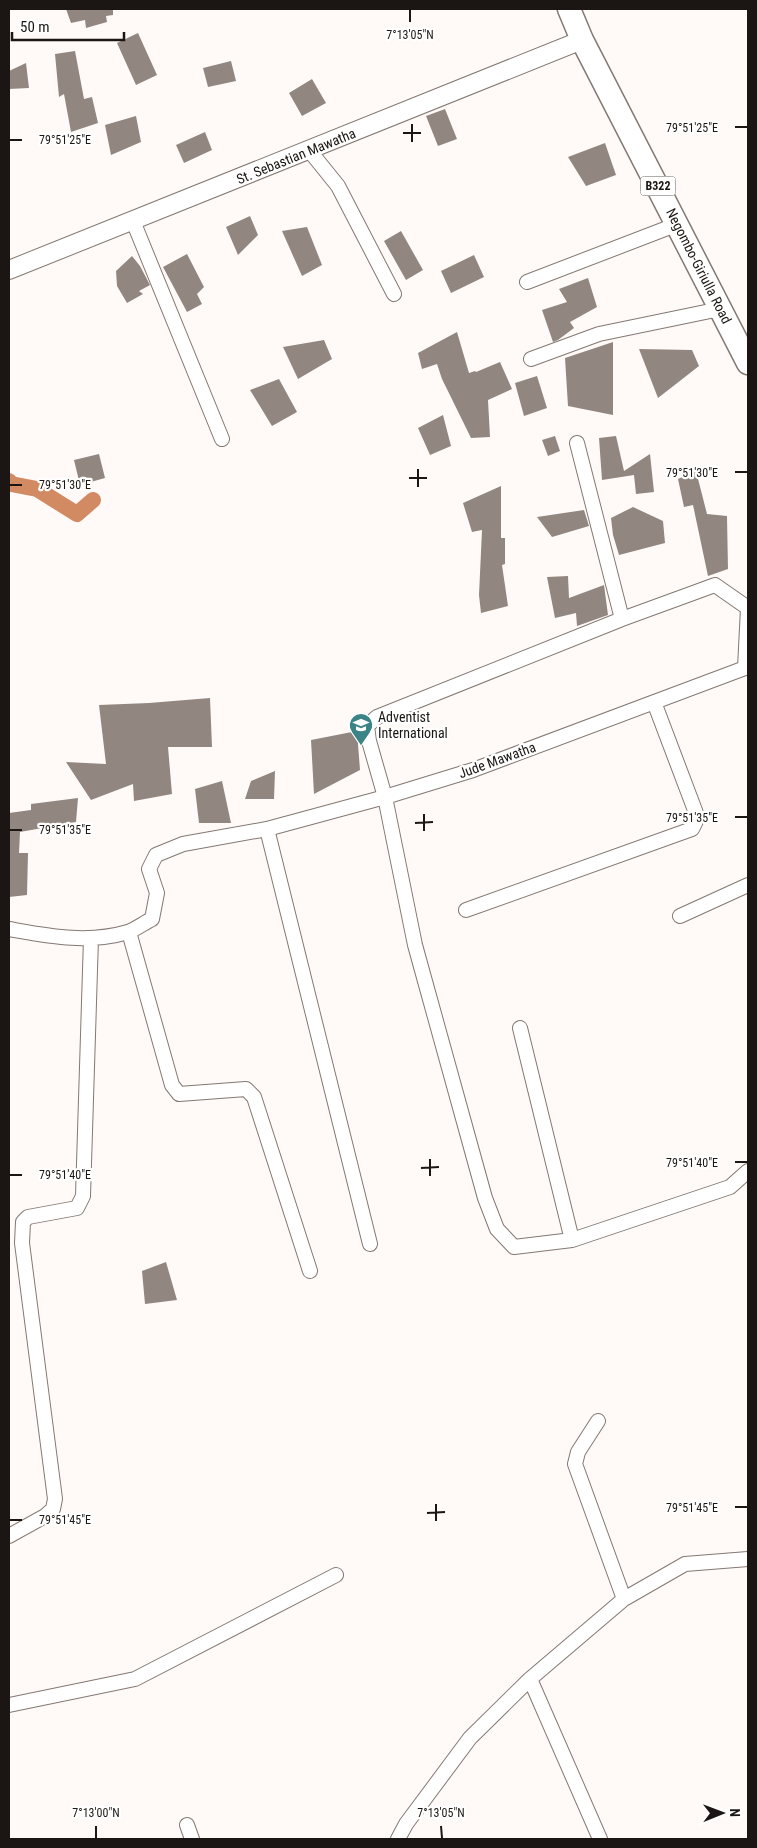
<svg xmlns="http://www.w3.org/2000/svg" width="757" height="1848" viewBox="0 0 757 1848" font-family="'Roboto Condensed',sans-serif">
  <rect width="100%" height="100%" fill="#fffaf7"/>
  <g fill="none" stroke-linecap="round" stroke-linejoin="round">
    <!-- canal -->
    <path stroke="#d18a62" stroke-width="16" d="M9,481L11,484L37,489L77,514L93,500"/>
  </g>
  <!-- building -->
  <path fill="#928680" d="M66,9H113V15L106,16L107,22L86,28L85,20L71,23Z
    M138,33L157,75L136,85L117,43Z
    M75,51L84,99L92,97L98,123L71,132L64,94L59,97L55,54Z
    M231,61L236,81L208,87L203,68Z
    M26,63L29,88L9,89V71Z
    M312,79L326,103L302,116L289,93Z
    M445,109L457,139L438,146L426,116Z
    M136,116L141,142L111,155L105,125Z
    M205,132L212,150L184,163L176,145Z
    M605,143L616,175L586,186L568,157Z
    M250,216L258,235L238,255L226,227Z
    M307,227L322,265L302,276L282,231Z
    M401,231L423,270L406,280L384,241Z
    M187,254L204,287L197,294L202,304L187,312L163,267Z
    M474,255L484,277L451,293L441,271Z
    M132,256L140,266L150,285L139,291L143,294L127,303L117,286L116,271Z
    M588,278L597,307L570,322L574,328L558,340L553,342L542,310L567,302L559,289Z
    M457,332L469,373L475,371L476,372L500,362L512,389L488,400L490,437L471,438L442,379L437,364L422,369L418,353Z
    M324,340L332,359L298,379L283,347Z
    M613,342V415L568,406L565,358Z
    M639,349L692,350L699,366L658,398Z
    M537,376L547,408L524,416L515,383Z
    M279,379L297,412L272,426L250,390Z
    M443,415L451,446L430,455L418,428Z
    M555,436L560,451L548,456L542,440Z
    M616,436L624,471L650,454L654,492L636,494L634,475L602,480L599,438Z
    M99,454L105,478L80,485L74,460Z
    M696,471L707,514L727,516L728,569L708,576L693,505L684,507L678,479Z
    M501,486V538H505V564L502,565L508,606L481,613L479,595L482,530L472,532L463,503Z
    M633,507L663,521L665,543L619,555L613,535L611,518Z
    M584,510L589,526L552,537L537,517Z
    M568,576L569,598L604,585L608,615L577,626L576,613L555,618L547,577Z
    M210,698L212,747H168L172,794L134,801L133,784L91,800L66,762L106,764L99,705L149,703Z
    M357,731L360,770L314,794L311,740Z
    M275,771L274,799H245L251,781Z
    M222,781L231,823H199L195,789Z
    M78,798L76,822L20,832L19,853H28L27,895L9,897V813L31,810V804Z
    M166,1262L177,1300L145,1304L142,1271Z"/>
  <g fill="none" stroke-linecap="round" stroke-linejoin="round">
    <!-- minor casing -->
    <g stroke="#847872" stroke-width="16">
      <path id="minor" d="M309,150L338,186L394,294
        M133,221L222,439
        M527,282L678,224
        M531,359L599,334L720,309
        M577,443L622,619
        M748,608L715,585L622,619L377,717L367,726L369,741L385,797L415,945L485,1198L497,1229L514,1247L572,1240L730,1187L748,1171
        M267,829L370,1244
        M466,910L692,829L696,821V813L654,702
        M680,916L748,885
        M9,929C49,936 87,944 128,932C136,929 144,923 152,919L157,893L149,869L156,855L183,844L267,829L385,797L473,770L745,668L748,608
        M129,932L172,1085L179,1094L246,1089L254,1097L310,1271
        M520,1028L572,1240
        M598,1421L578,1452L575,1464L624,1599
        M9,1536L45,1516L53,1509L55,1499L22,1243L23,1222L28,1217L77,1208L83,1196L91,938
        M530,1679L600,1839
        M9,1705L135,1679L336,1575
        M187,1825L192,1839
        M398,1839L406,1824L470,1738L530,1679L624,1599L685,1564L748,1559"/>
    </g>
    <!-- tertiary casing -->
    <g stroke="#847872" stroke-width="20">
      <path id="tertiary" d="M9,270L582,40"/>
    </g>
    <!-- primary casing -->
    <g stroke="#847872" stroke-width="25">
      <path id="primary" d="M569,9L582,40L748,363"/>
    </g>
    <!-- minor -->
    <use href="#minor" stroke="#fff" stroke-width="14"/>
    <!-- tertiary -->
    <use href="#tertiary" stroke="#fff" stroke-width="18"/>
    <!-- primary -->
    <use href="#primary" stroke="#fff" stroke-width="22"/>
  </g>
  <!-- ticks -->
  <path fill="none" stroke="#1b1614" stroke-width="2" d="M410,10V22M412,124V142M735,127H747M403,133H421M10,140H22M418,469V487M735,472H747M409,478H427M10,485H22M424,814V831M735,817H747M415,823L433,822M10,830H22M430,1159V1176M735,1162H747M421,1168L439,1167M10,1175H22M436,1504V1521M735,1507H747M427,1513L445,1512M10,1520H22M96,1826V1838M441,1826L442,1838"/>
  <!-- icons -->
  <defs>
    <g id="school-pin" transform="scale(1.25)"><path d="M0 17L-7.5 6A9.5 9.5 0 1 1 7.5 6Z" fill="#3a8386" stroke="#fff"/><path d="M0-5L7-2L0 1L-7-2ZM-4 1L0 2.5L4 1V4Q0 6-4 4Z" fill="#fff"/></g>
  </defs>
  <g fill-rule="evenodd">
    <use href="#school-pin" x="361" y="725"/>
  </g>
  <g text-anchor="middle" stroke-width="4.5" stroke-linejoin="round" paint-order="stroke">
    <!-- shield labels -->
    <rect fill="#fff" stroke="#5f5c5a" stroke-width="1" x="640.5" y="176.5" width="35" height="19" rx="4"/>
    <g font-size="12" font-weight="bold" fill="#1b1614">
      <text x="658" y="190">B322</text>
    </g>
    <!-- street labels -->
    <g font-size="14" fill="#1b1614" stroke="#fff">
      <text transform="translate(296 156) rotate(-22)" y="5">St. Sebastian Mawatha</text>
      <text transform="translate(699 266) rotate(63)" y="5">Negombo-Giriulla Road</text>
      <text transform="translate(497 760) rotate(-20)" y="5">Jude Mawatha</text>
    </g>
    <!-- poi labels -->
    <g font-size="14" fill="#1b1614" stroke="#fff" text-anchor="start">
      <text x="378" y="722">Adventist<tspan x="378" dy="16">International</tspan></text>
    </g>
  </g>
  <g font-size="12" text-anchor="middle" fill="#1b1614" stroke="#fff" stroke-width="4.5" stroke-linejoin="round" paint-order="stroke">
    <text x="410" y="39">7°13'05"N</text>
    <text x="692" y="132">79°51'25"E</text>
    <text x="65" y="144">79°51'25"E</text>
    <text x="692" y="477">79°51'30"E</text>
    <text x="65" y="489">79°51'30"E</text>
    <text x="692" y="822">79°51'35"E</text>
    <text x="65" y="834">79°51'35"E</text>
    <text x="692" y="1167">79°51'40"E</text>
    <text x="65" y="1179">79°51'40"E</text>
    <text x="692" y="1512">79°51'45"E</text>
    <text x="65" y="1524">79°51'45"E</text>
    <text x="96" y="1817">7°13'00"N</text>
    <text x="441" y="1817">7°13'05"N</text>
  </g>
  <!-- border -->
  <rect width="757" height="1848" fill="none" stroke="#1b1614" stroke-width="20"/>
  <!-- north arrow -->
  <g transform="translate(722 1813) rotate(89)" stroke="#ffffff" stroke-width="4" paint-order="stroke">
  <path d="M0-4L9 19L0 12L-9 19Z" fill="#1b1614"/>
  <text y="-8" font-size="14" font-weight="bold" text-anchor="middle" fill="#1b1614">N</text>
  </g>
  <!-- scale -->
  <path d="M12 32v8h112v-8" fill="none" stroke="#1b1614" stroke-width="2.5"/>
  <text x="20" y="32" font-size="15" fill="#1b1614" stroke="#ffffff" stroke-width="4" paint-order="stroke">50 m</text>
</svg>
